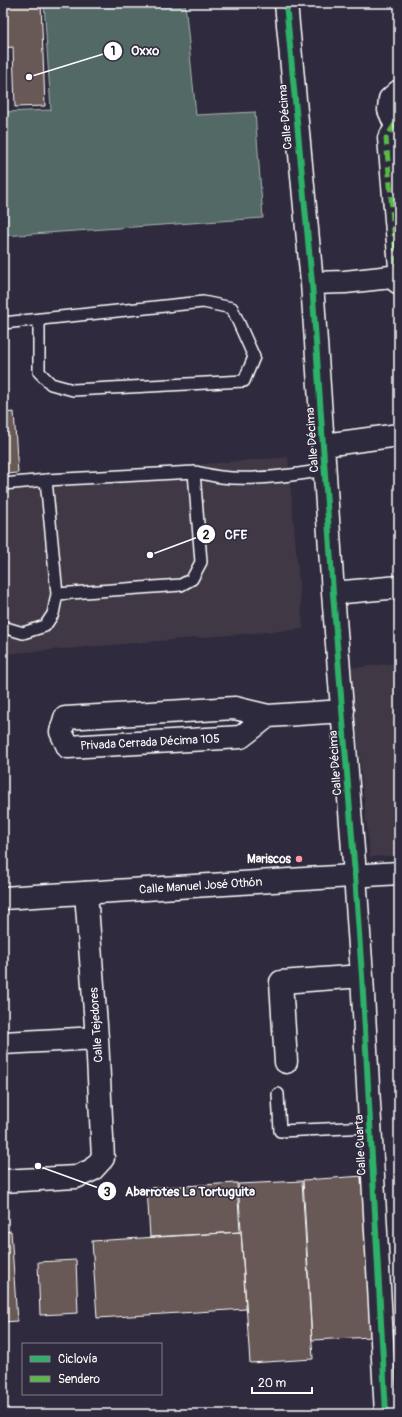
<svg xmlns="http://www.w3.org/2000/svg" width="402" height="1417" viewBox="0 0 402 1417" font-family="Pangolin,sans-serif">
  <rect width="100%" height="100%" fill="#2f2a3d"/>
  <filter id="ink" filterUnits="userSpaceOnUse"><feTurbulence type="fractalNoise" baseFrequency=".025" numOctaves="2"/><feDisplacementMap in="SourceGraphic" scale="8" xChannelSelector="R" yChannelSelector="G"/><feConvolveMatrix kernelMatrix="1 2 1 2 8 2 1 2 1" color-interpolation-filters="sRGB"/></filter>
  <g filter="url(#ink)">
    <!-- built -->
    <path fill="#403844" d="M288,457L303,629L3,654V481Z
      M399,663V855L370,857L350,668Z"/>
    <!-- green -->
    <path fill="#536965" stroke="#a9b4b2" d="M44,3H185L196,115L255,112L263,218L3,236V112L51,110Z"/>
    <!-- building -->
    <path fill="#685856" stroke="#fff" d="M3,3H41L45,106L15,107L13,47L3,48Z
      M14,412L18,473L3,474V413Z
      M364,1176L373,1337L312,1340L303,1180Z
      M302,1181L313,1359L250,1363L238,1184Z
      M237,1183L240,1232L150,1237L147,1188Z
      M11,1231L17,1321L3,1322V1232Z
      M241,1232L246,1309L97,1318L92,1241Z
      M76,1260L78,1313L40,1315L38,1262Z"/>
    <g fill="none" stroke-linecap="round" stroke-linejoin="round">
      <!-- service casing -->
      <g stroke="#fff" stroke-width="14">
        <path id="service" d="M3,323L203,302L232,308L254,357L244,381L73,390L51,384L39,372V319
          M46,480L57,594L181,585L192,579L201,562L194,472C203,473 212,476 221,477C252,481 295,475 325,470
          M3,484L46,480L194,472
          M3,627L23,633L45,626L53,614L57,594
          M278,1094L280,1131L370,1127"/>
      </g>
      <!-- pedestrian casing -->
      <g stroke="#fff" stroke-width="19">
        <path id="pedestrian" d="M395,124L386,138L397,267"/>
      </g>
      <!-- minor casing -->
      <g stroke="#fff" stroke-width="25">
        <path id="minor" d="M286,3L312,283L333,593L355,875L362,976L386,1414
          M399,91L390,99L389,110L395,124H399
          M312,283L345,282L391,277L399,283
          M324,445L399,435
          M333,593L399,587
          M268,716L241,737L68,747L61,732L65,718L235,708L268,716L343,711
          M3,1043L97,1038
          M286,1062L281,982L362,976
          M3,1181L76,1177L92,1170L103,1158L97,1038L86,893"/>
      </g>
      <!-- tertiary casing -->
      <g stroke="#fff" stroke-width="25">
        <g id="tertiary">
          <path id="s1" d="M3,898L399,873"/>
        </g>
      </g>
      <!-- service -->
      <use href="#service" stroke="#2f2a3d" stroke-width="11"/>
      <!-- pedestrian -->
      <use href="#pedestrian" stroke="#2f2a3d" stroke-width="16"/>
      <!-- minor -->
      <use href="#minor" stroke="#2f2a3d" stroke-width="22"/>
      <!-- tertiary -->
      <use href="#tertiary" stroke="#2f2a3d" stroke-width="22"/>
      <!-- quiet -->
      <path stroke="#58b947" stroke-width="5" stroke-dasharray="10 5" stroke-linecap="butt" d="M395,124L386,138L397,267"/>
      <!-- cycleway casing -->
      <g stroke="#2f2a3d" stroke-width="8">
        <path id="cycleway" d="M286,3L312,283L333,593L355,875L362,976L386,1414"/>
      </g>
      <!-- cycleway -->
      <use href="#cycleway" stroke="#2db169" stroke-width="6"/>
    </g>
  </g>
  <!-- markers -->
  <circle fill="#ff9aa2" stroke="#2f2a3d" stroke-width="1.5" cx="299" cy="859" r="4"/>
  <g text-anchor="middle" stroke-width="3" stroke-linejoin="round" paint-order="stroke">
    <!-- street labels -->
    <g font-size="12" fill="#fff" stroke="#2f2a3d">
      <text transform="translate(285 117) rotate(-95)" y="4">Calle Décima</text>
      <text transform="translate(312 440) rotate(-94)" y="4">Calle Décima</text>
      <text transform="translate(150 742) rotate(-3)" y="4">Privada Cerrada Décima 105</text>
      <text transform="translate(335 763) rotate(-94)" y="4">Calle Décima</text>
      <text dy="4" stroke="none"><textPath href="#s1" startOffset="198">Calle Manuel José Othón</textPath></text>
      <text transform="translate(96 1025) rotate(-94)" y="4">Calle Tejedores</text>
      <text transform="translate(360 1145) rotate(-93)" y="4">Calle Cuarta</text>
    </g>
    <!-- poi labels -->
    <g font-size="12" font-weight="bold" fill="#fff" stroke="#2f2a3d" text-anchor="end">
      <text x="291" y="863">Mariscos</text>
    </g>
  </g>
  <!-- callouts -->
  <path fill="none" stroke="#fff" stroke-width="1.5" d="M29 77L113 51M150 555L206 534M38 1166L107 1191"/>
  <g fill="#fff" stroke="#2f2a3d" stroke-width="1.5">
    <circle cx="29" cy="77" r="4"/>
    <circle cx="150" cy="555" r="4"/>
    <circle cx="38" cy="1166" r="4"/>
    <circle cx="113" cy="51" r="10"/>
    <circle cx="206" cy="534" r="10"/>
    <circle cx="107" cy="1191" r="10"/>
  </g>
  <g font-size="12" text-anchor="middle" font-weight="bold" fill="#111">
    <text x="113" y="55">1</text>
    <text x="206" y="539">2</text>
    <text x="107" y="1196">3</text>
  </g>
  <g font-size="13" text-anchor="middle" font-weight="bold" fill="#fff" stroke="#2f2a3d" stroke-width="3" stroke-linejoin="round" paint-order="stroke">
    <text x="145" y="55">Oxxo</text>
    <text x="236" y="539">CFE</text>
    <text x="190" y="1196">Abarrotes La Tortuguita</text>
  </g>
  <!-- margin -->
  <rect width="402" height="1417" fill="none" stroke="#2f2a3d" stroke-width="16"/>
  <rect x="8" y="8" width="386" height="1401" fill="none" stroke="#fff" stroke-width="1.5" filter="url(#ink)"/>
  <!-- legend -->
  <rect x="22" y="1343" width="140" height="52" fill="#2f2a3d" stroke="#827f8b"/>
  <rect x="30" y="1356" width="20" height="6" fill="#2db169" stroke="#827f8b"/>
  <text x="58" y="1363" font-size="12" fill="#ffffff">Ciclovía</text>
  <rect x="30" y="1376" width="20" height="6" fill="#58b947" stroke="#827f8b"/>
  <text x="58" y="1383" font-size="12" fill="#ffffff">Sendero</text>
  <!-- scale -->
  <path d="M252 1387v6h60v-6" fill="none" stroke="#ffffff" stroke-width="2"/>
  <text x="258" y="1387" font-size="12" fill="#ffffff" stroke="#2f2a3d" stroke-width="3" paint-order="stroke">20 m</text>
</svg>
